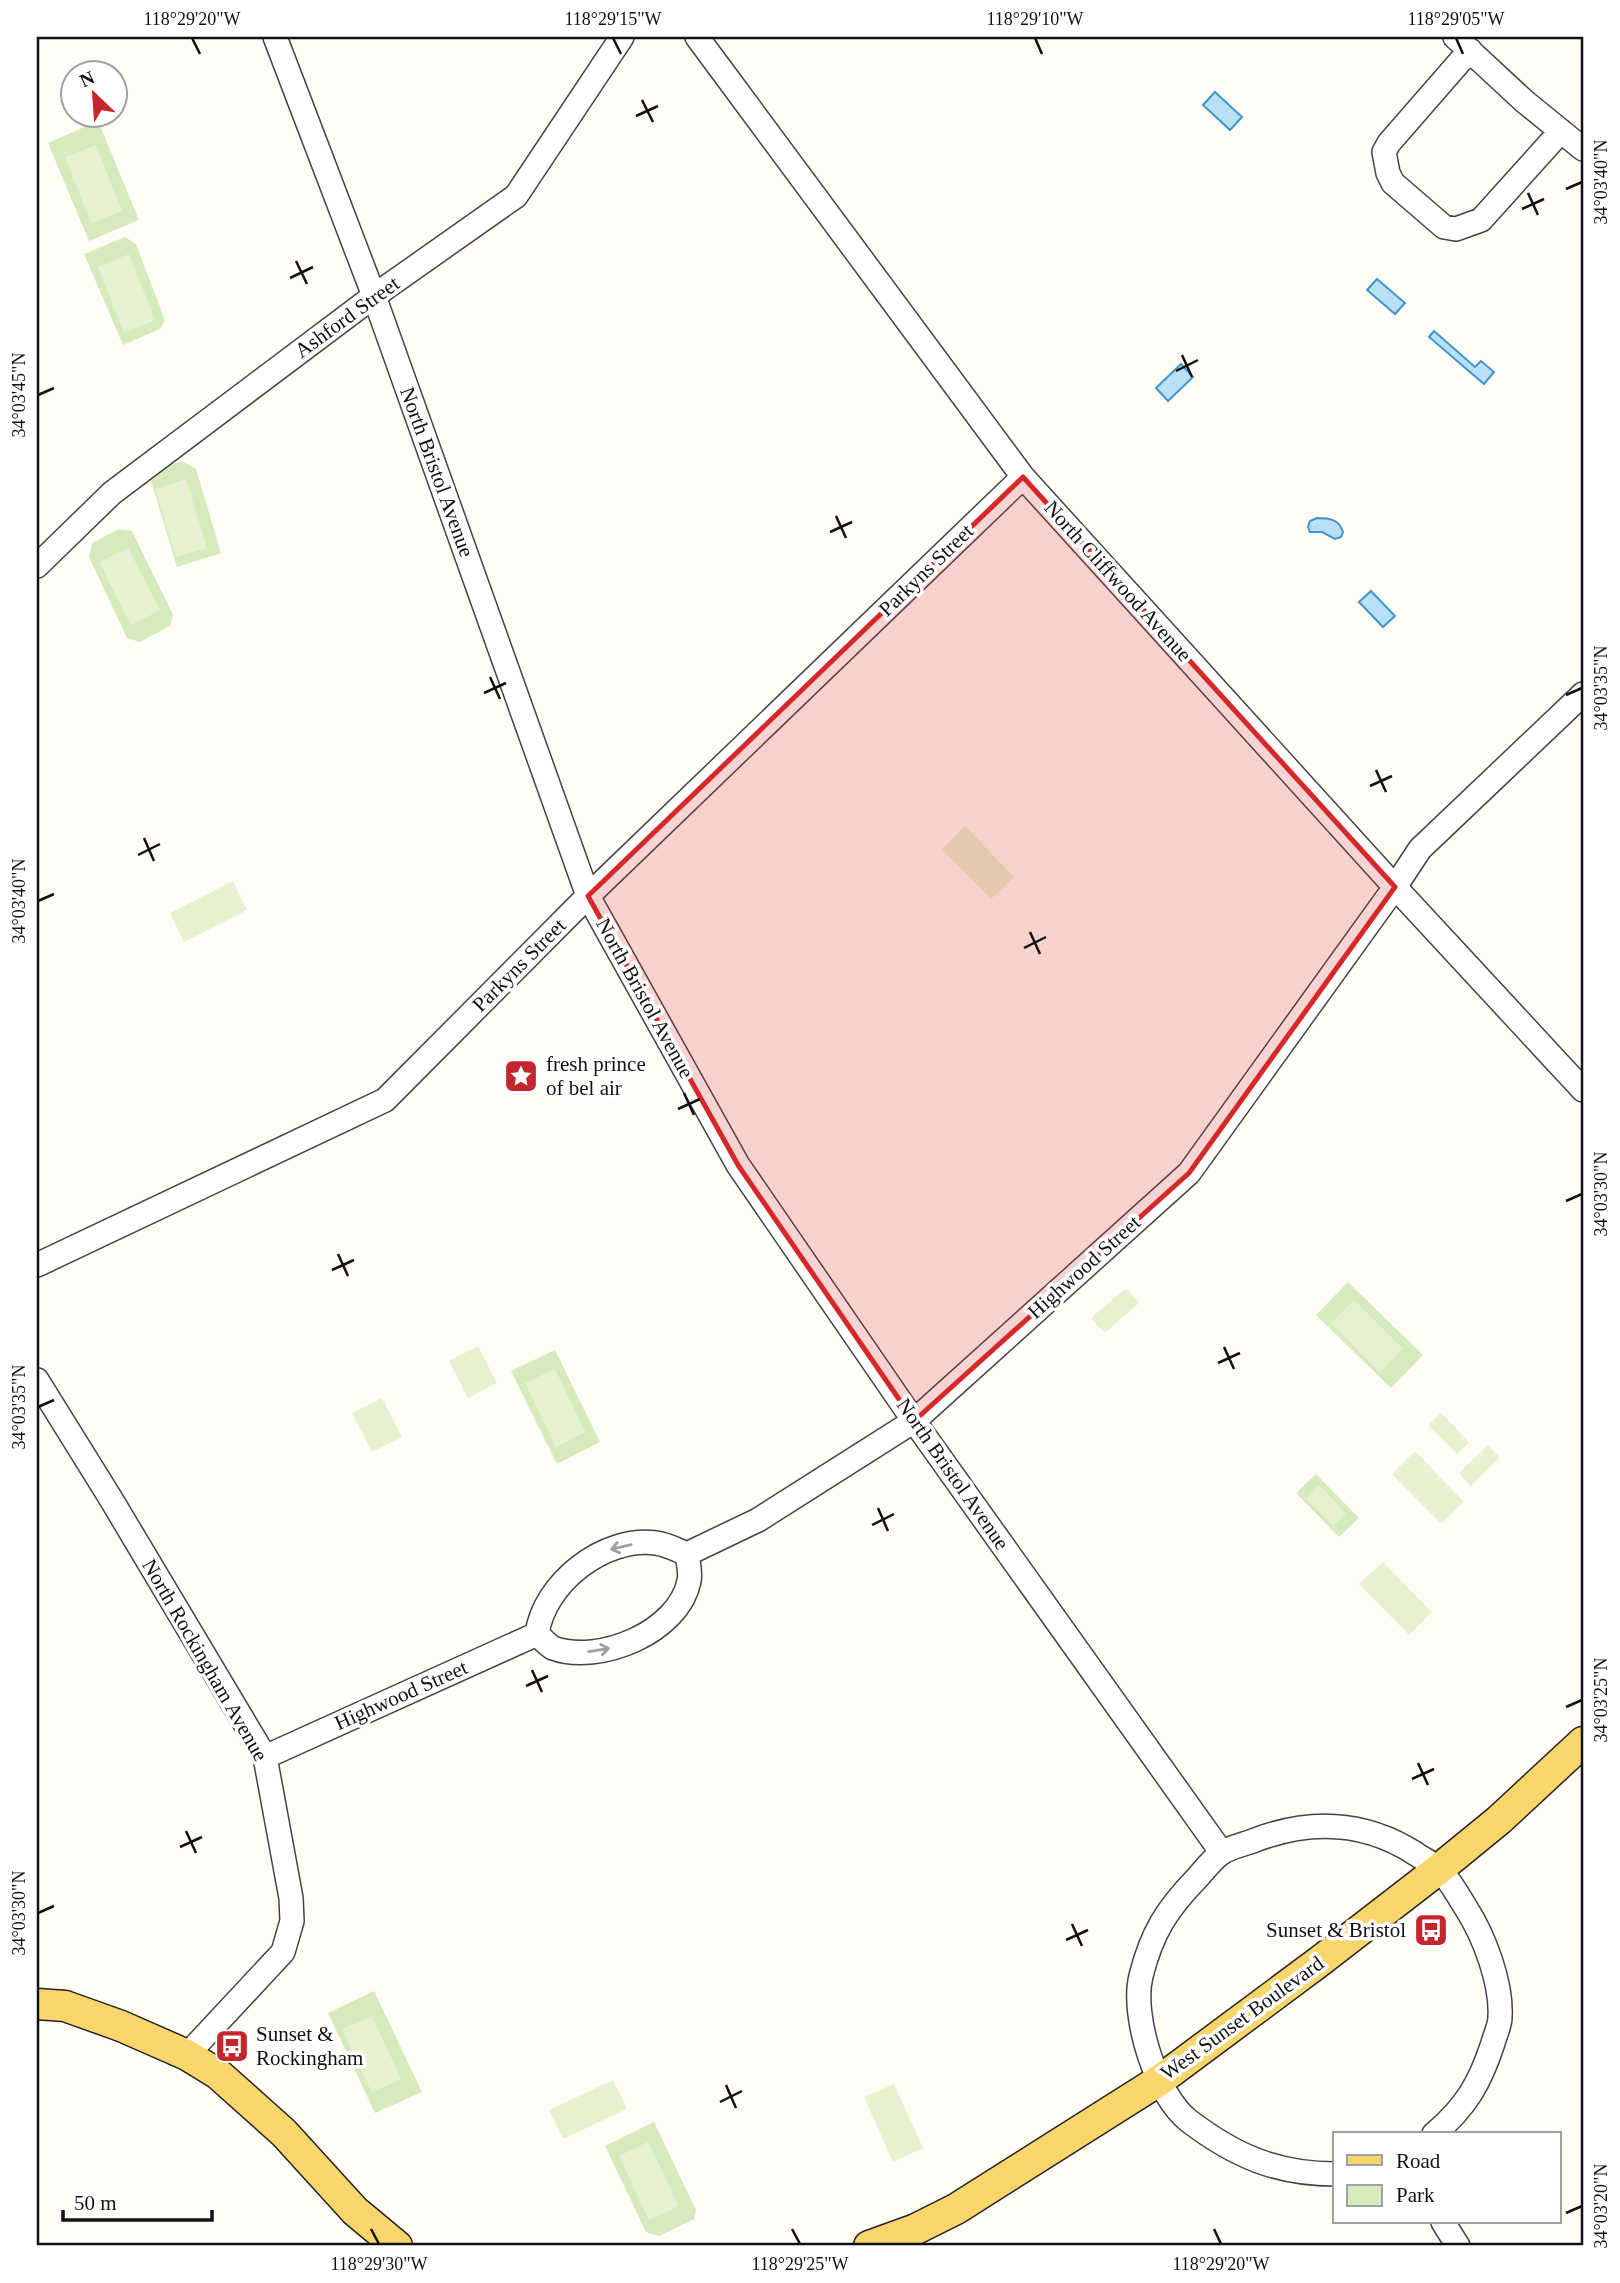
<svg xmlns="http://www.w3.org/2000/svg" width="1620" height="2283" viewBox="0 0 1620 2283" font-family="Georgia,serif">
  <rect width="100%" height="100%" fill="#fffdf5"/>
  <!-- green -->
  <path fill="#d5ebbd" d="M98,121L139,220L89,241L48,143Z
    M125,237L136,244L165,320L160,329L123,345L84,254Z
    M182,461L196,469L221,553L177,567L151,481L169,465Z
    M119,529L132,531L173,615L170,626L140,642L127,638L89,557L92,543Z
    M1348,1282L1423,1355L1391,1388L1316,1315Z
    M555,1350L600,1442L557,1464L511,1371Z
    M1316,1474L1359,1518L1339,1537L1296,1493Z
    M374,1991L422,2092L375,2113L328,2013Z
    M654,2122L696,2210L694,2219L659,2236L646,2232L605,2146Z"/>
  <!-- pitch -->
  <path fill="#e6f2cf" d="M96,145L122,211L91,223L65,157Z
    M129,254L155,320L124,333L98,267Z
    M186,479L207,548L176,557L155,489Z
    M128,548L160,610L131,625L99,562Z
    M965,826L1014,877L991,899L942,849Z
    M233,881L247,910L184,942L170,913Z
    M1126,1288L1139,1303L1105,1333L1091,1318Z
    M1354,1300L1403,1349L1380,1372L1331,1323Z
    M478,1346L497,1383L468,1398L449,1361Z
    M555,1369L585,1432L556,1447L525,1383Z
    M382,1398L402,1437L372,1452L352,1413Z
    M1441,1413L1469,1442L1457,1454L1428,1425Z
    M1488,1445L1500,1457L1471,1486L1459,1473Z
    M1415,1451L1464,1502L1441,1524L1392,1474Z
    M1319,1485L1346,1514L1333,1526L1306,1498Z
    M1383,1562L1432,1612L1409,1635L1359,1584Z
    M372,2016L401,2079L372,2093L342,2029Z
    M613,2080L627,2109L563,2139L549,2110Z
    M894,2084L923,2148L893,2162L864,2097Z
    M648,2142L679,2206L649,2220L619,2156Z"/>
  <!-- water -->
  <path fill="#b9e0f7" stroke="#3f96cf" stroke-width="2" d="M1215,92L1242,117L1230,130L1203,105Z
    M1377,279L1405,303L1395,314L1367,290Z
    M1434,331L1475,367L1481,361L1494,372L1484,384L1429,337Z
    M1181,364L1193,377L1168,401L1156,388Z
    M1317,518C1329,518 1339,519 1343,532L1341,537L1335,539L1322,532H1310L1308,527L1310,521Z
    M1371,591L1395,616L1383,627L1359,602Z"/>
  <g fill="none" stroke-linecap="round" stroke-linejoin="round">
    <!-- minor casing -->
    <g stroke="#444" stroke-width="26">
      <path id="minor" d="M275,37L374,296L588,896L738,1165L914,1421L1222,1853
        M697,37L1023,477L1395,887L1583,1090
        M1455,37L1524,101L1583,149
        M1470,50L1389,143L1384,152L1388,173L1393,183L1444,227L1456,229L1481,220L1561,131
        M37,566L112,493L374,296L516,196L622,37
        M37,1265L385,1100L588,896L1023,477
        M37,1380L111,1499L265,1757L291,1898L292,1921L283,1952L187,2055
        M537,1634C544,1583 604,1536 656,1543C666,1544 677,1550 687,1554L758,1520L914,1421L1189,1173L1395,887L1420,849L1583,694
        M537,1634C542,1638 547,1645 553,1648C599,1665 679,1632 689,1581C691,1573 688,1562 687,1554
        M265,1757L537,1634
        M1335,2174C1277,2174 1235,2156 1189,2121C1156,2096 1131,2015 1141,1976C1152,1932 1167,1909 1198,1877C1205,1869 1212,1860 1220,1854C1228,1848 1241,1845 1250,1842C1307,1819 1364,1820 1416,1854C1423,1859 1432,1863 1439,1869C1449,1879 1458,1895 1466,1908C1484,1936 1502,1983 1500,2017C1500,2026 1495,2035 1493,2043C1480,2083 1466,2107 1434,2134
        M1443,2222L1458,2246"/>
    </g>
    <!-- major casing -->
    <g stroke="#222" stroke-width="33">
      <path id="major" d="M37,2004L65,2006L121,2026L187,2055L218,2074L284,2133L355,2211L397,2246
        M869,2246L916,2229L956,2209L1160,2080L1320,1961L1439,1869L1499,1820L1583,1742"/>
    </g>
    <!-- minor -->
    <use href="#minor" stroke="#fff" stroke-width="23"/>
    <!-- major -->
    <use href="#major" stroke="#f9d66b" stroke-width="30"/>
  </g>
  <!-- one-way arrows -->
  <defs><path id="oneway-shaft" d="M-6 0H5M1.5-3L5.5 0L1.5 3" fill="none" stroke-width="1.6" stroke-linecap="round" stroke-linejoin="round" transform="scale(1.75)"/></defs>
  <g stroke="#a0a0a0">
    <use href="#oneway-shaft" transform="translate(621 1547) rotate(167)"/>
    <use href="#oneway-shaft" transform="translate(599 1650) rotate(-9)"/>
  </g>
  <!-- marked area -->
  <path fill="#d62828" fill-opacity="0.2" stroke="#d62828" stroke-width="5" stroke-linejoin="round" d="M1023,477L1395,887L1189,1173L914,1421L738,1165L588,896Z"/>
  <!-- ticks -->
  <path fill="none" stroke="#111" stroke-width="2.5" d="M192,38L200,54M613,38L621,54M1035,38L1042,54M1456,38L1463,54M642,100L653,122M636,116L658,106M1566,189L1582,182M1528,193L1538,215M1522,209L1544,199M296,261L307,284M290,278L313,267M1182,355L1192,377M1176,371L1198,360M38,395L54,388M836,516L846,538M830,532L852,522M490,677L500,699M484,693L506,683M1566,695L1582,688M1376,770L1386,792M1370,786L1392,776M144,838L154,861M138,855L160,844M38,901L54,894M1030,932L1040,954M1024,948L1046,937M684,1093L694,1115M678,1109L700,1099M1566,1201L1582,1194M338,1254L348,1276M332,1270L354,1260M1224,1347L1234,1369M1218,1363L1240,1353M38,1407L54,1400M878,1508L888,1531M872,1525L894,1514M532,1670L542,1692M526,1686L548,1676M1566,1707L1582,1700M1418,1763L1428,1785M1412,1779L1434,1769M186,1831L196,1853M180,1847L202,1837M38,1913L54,1906M1072,1924L1082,1946M1066,1940L1088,1930M726,2085L736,2108M720,2102L742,2091M1566,2213L1582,2206M371,2229L379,2244M792,2229L800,2244M1214,2229L1221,2244"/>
  <!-- icons -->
  <defs>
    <g id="sight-square" transform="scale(1.75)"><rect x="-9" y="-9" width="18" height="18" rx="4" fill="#c4262e" stroke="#fff"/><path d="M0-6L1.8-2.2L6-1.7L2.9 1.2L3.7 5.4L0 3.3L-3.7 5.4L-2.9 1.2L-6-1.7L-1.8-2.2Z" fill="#fff"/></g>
    <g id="bus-square" transform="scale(1.75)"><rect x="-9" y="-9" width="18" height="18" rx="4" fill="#c4262e" stroke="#fff"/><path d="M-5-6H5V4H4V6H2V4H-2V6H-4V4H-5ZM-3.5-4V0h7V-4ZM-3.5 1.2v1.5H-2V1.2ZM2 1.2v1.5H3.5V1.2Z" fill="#fff"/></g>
  </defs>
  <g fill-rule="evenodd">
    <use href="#sight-square" x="521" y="1076"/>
    <use href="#bus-square" x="1431" y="1930"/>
    <use href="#bus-square" x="232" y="2046"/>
  </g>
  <g text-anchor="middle" stroke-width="7" stroke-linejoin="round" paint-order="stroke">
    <!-- street labels -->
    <g font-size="21" fill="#111" stroke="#fff">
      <text transform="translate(347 317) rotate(-36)" y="7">Ashford Street</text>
      <text transform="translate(437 472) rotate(70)" y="7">North Bristol Avenue</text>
      <text transform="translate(926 570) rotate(-44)" y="7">Parkyns Street</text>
      <text transform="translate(1118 581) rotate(48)" y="7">North Cliffwood Avenue</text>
      <text transform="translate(519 965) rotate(-45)" y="7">Parkyns Street</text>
      <text transform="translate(645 998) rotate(61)" y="7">North Bristol Avenue</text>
      <text transform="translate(1084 1267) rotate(-42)" y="7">Highwood Street</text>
      <text transform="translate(953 1474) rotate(55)" y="7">North Bristol Avenue</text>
      <text transform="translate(205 1660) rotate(60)" y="7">North Rockingham Avenue</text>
      <text transform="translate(401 1695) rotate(-24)" y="7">Highwood Street</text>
      <text transform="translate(1242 2018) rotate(-36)" y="7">West Sunset Boulevard</text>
    </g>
    <!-- poi labels -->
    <g font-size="21" fill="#111" stroke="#fff" text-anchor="start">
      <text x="546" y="1071">fresh prince<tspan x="546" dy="24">of bel air</tspan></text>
      <text x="1406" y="1937" text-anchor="end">Sunset &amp; Bristol</text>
      <text x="256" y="2041">Sunset &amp;<tspan x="256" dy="24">Rockingham</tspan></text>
    </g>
  </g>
  <!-- border -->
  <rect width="1620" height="2283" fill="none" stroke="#ffffff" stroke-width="77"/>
  <!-- legend -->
  <rect x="1333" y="2132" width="228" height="91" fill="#ffffff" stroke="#a0a0a0" stroke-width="2"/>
  <rect x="1347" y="2155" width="35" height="10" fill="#f9d66b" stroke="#a0a0a0" stroke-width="2"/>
  <text x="1396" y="2168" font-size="21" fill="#111111">Road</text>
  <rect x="1347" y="2185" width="35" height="21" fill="#d5ebbd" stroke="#a0a0a0" stroke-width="2"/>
  <text x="1396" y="2202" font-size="21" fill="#111111">Park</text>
  <!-- north arrow -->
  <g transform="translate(94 94) rotate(335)"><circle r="33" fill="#ffffff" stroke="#a0a0a0" stroke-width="2"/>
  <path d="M0-5L12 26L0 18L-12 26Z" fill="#c4262e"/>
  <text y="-10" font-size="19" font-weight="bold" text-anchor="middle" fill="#111111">N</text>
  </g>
  <!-- scale -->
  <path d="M63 2210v10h149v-10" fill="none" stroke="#111111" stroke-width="3.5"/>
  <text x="74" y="2210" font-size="21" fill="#111111" stroke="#ffffff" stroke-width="5" paint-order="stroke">50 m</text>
  <rect x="38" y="38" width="1544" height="2206" fill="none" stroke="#111" stroke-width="2.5"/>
  <g font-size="18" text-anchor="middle" fill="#111">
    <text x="192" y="25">118°29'20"W</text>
    <text x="613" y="25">118°29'15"W</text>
    <text x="1035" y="25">118°29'10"W</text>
    <text x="1456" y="25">118°29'05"W</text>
    <text transform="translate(1601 182) rotate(-90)" y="6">34°03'40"N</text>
    <text transform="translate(19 395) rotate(-90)" y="6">34°03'45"N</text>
    <text transform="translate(1601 688) rotate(-90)" y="6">34°03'35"N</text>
    <text transform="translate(19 901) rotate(-90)" y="6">34°03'40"N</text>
    <text transform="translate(1601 1194) rotate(-90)" y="6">34°03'30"N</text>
    <text transform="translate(19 1407) rotate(-90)" y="6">34°03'35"N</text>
    <text transform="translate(1601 1700) rotate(-90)" y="6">34°03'25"N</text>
    <text transform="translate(19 1913) rotate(-90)" y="6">34°03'30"N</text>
    <text transform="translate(1601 2206) rotate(-90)" y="6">34°03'20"N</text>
    <text x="379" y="2270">118°29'30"W</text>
    <text x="800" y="2270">118°29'25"W</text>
    <text x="1221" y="2270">118°29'20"W</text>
  </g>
</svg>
